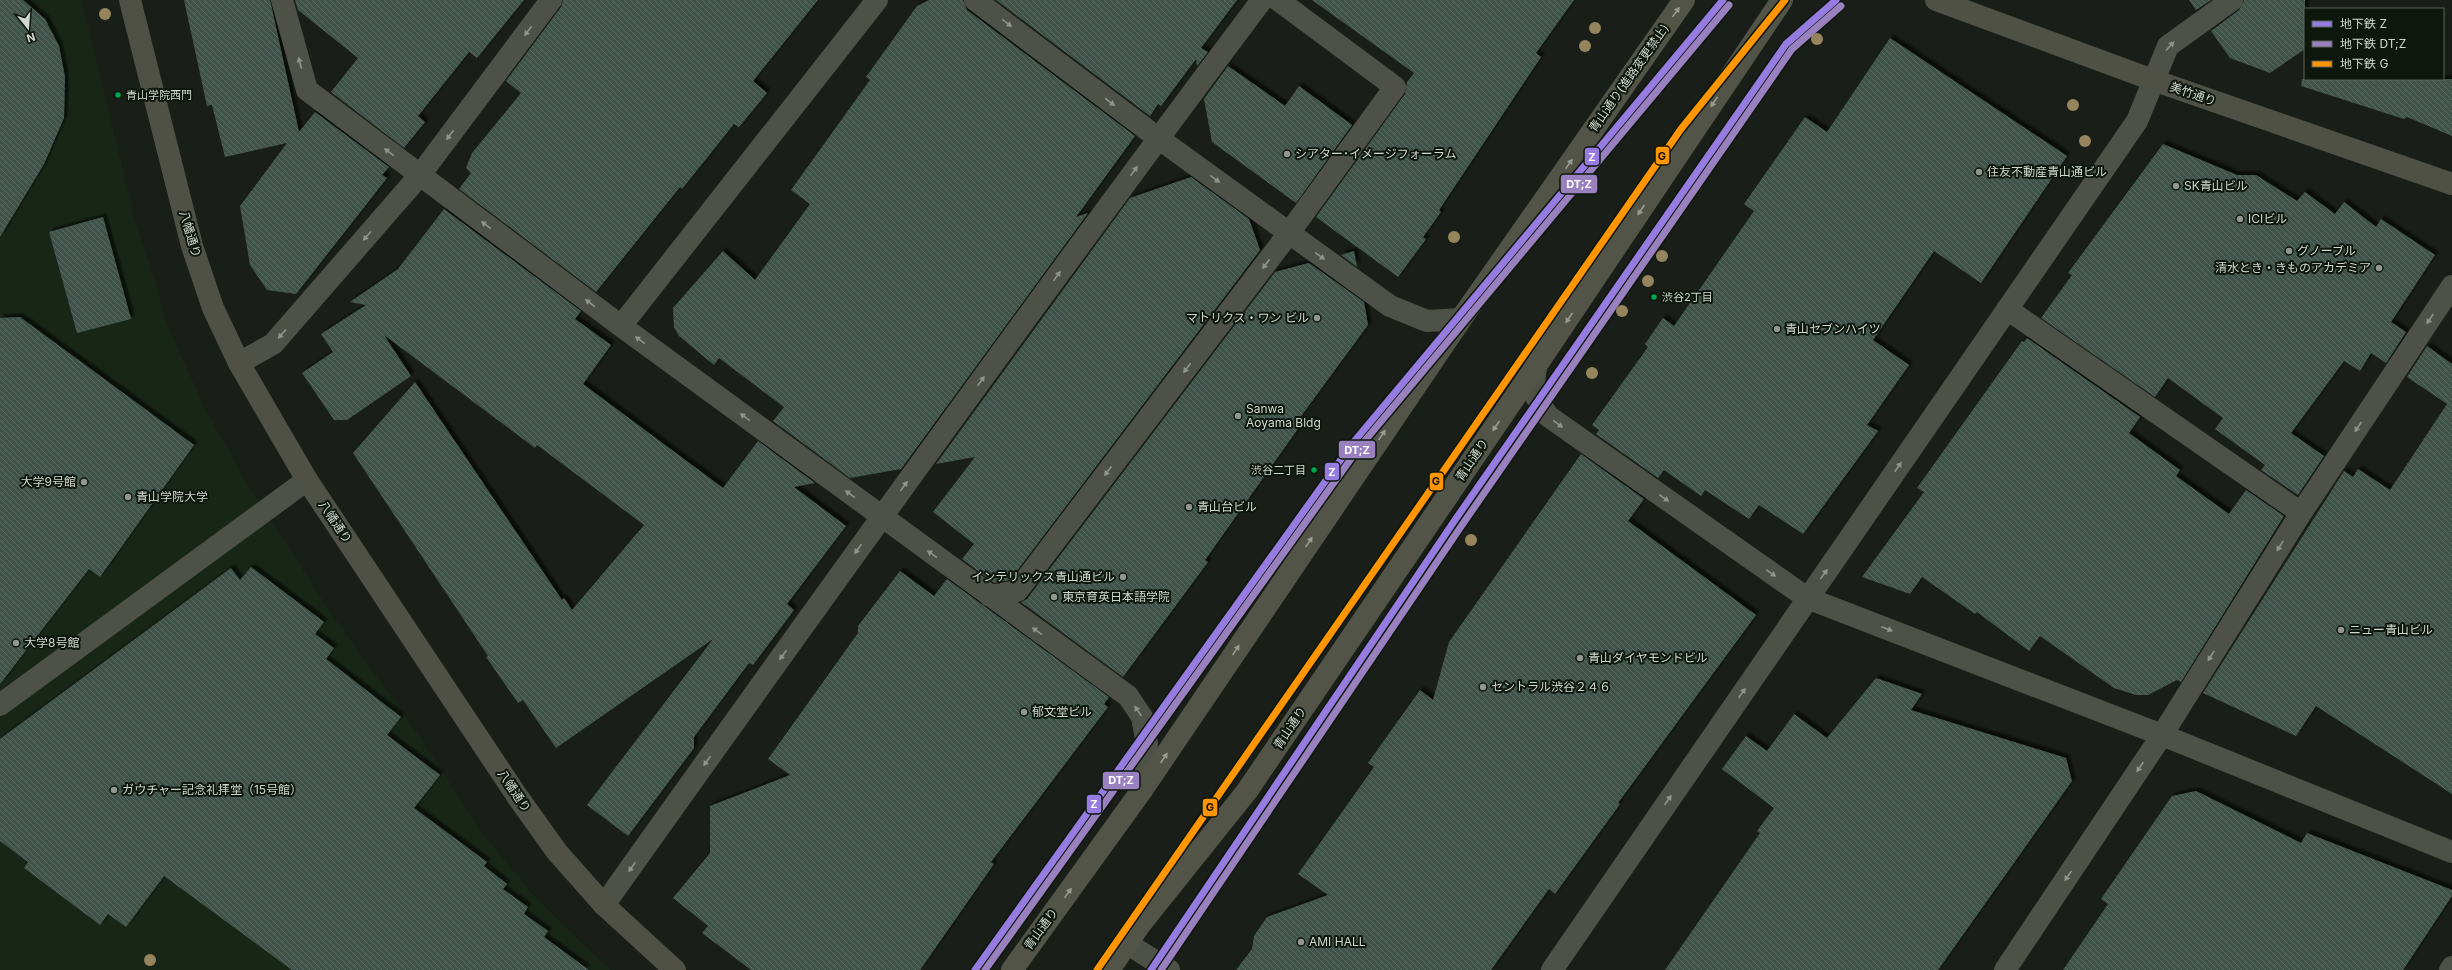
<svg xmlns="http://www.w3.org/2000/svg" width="2452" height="970" viewBox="0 0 2452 970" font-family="Inter,'Noto Sans JP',sans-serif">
  <defs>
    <pattern id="building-back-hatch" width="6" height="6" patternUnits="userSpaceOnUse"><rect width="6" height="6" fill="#40524b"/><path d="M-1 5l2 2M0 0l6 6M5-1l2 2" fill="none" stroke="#5b6a64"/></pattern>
    <filter id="shadow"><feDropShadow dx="3.5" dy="-3.5" stdDeviation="1" flood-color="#0009"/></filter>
  </defs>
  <rect width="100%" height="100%" fill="#191e18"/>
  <!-- built -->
  <path fill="#182617" d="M0,0H82L134,216L171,334L206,410L247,483L333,616L418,734L484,835L534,896L610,970H0Z"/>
  <!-- building -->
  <path fill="url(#building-back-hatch)" filter="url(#shadow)" d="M0,0H23L45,19L59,46L65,77L64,118L44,164L0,237Z
    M184,0H270L299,132L315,112L389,167L382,175L387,178L296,294L267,290L250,265L240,206L287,143L225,157L212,105L207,106Z
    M295,0H524L477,58L469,52L418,116L425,122L404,148L331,92L358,58L298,10Z
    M563,0H818L753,81L767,93L739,127L734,124L682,189L680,187L596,292L459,189L471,173L466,168L472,153L521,93L506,81L561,7Z
    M929,0H963L967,10L1135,136L1076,217L1088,213L901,469L850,478L773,421L784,407L719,358L714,365L679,336L674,327L673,308L723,251L755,280L810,204L791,190L870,80L866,77L917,6Z
    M996,0H1237L1201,48L1208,52L1197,66L1196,59L1161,106L1158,104L1150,116Z
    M1312,0H1574L1536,53L1541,57L1439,210L1441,212L1423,237L1426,239L1398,277L1316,217L1405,94L1407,82L1414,73Z
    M2189,0H2211L2196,10Z
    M2244,0H2305V49L2270,73L2230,58L2211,31L2239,10Z
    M1890,38L2067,156L1981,283L1934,251L1873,340L1909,365L1867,425L1878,431L1803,534L1759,505L1749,519L1705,490L1701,496L1664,470L1658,478L1596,434L1599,430L1592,425L1648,347L1645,344L1663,318L1674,326L1754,211L1744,204L1805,117L1827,132Z
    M1228,66L1285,106L1299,86L1352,125L1296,203L1212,142L1204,99Z
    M2302,79H2452V136L2407,117L2404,119L2301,86Z
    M2163,144L2237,175H2256L2297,201L2305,192L2335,214L2344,202L2376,227L2381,219L2435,255L2391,322L2406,332L2386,363L2371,353L2360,371L2344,361L2291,433L2324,456L2298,495L2261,470L2265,465L2215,429L2223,418L2168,378L2155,397L2041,318L2072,275L2068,273Z
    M1191,177L1249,219L1260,250L1010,580L994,583L962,559L974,544L933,512L975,457L936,464L1130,198Z
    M444,209L581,311L575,319L611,345L583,384L723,488L758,441L815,483L794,487L846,526L787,604L794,610L753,665L749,663L694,737V748L628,836L587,805L713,639L556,748L523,700L518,703L486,657L488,656L353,453L415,382L562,600L564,598L572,610L644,525L537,445L535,448L384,335L411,376L347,420H334L302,373L333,352L321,334L366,305L350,302L398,269Z
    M103,217L131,319L77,333L49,232Z
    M1354,251L1357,267L1341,255Z
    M1309,263L1364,302L1368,325L1296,423L1300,426L1205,560L1208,562L1123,677L1021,602L1027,599L1275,272Z
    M20,317L194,445L100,577L89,569L0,684V318Z
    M2027,338L2140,417L2129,433L2180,470L2176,476L2229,514L2246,490L2284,516L2181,682L2177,680L2148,695H2136L2114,688L2040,636L2029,651L1977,612L1975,614L1922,577L1910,594L1862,577L1924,492L1917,488L2022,341L2024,342Z
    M2427,346L2452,364V794L2316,706L2296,736L2203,693L2344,471L2353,477L2358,469L2390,490L2447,404L2407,377Z
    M1581,454L1644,499L1628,521L1756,615L1618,803L1620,804L1555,894L1549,889L1491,970H1236L1252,949L1254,936L1267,917L1328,895L1298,874L1374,767L1368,763L1420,690L1433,700L1449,642Z
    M251,567L324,622L315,634L334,648L326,659L401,717L387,735L440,775L414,808L487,862L484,866L507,884L503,889L528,907L524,914L548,931L544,937L589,970H292L164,876L126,927L108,914L100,925L24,868L28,862L0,841V739L231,568L240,580Z
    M900,571L934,596L947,579L1109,697L1104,704L1108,707L991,862L994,864L920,970H751L702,933L708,926L673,898L710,853V806L790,775L768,759L858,633V626Z
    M1876,678L1922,694L1911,710L2066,758L2072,781L1938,970H1665L1760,833L1757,831L1774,808L1722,769L1746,736L1767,751L1794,714L1827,738Z
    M2196,791L2301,843L2307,833L2452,890V896L2403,970H2063L2108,904L2101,899L2172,796Z"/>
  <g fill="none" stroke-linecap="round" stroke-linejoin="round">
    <!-- lane -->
    <path stroke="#4e5147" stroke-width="22" d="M1278,0L1395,87L1289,233
      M0,705L307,480"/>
    <!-- street -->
    <path stroke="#4e5147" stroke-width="22" d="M282,0L307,90L621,326L1128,696L1142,717L1147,744L1142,790
      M975,0L1158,138L1390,306L1427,321L1461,319
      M2007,309L2301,513
      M621,326L877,0
      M239,363L273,344L420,175L551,0
      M1536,366L1533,392L1548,416L1807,598L2162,735L2452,852
      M990,596L1017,591L1289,233
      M604,905C820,601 1038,298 1262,0
      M1128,944L1169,970
      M1552,970L2137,121L2168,46L2232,0
      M2005,970L2162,735L2301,513L2452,286
      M2450,970L2452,967"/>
    <!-- secondary -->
    <path stroke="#4f5046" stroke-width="22" d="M130,0L192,246L213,308L239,363L307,480L517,796L557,852L604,905L675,970
      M1936,0L2153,80L2452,184"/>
    <!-- highway -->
    <path stroke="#535448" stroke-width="22" d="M1012,970L1142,790L1461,319L1684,0
      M1109,970L1139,926L1247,791L1536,366L1782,0"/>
    <!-- metro-1 casing -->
    <g stroke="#0e170d" stroke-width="10">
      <path id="metro-1" d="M975,970L1352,444L1723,0
        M1151,970L1455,520L1786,44L1836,0"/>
    </g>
    <!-- metro-2 casing -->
    <g stroke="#0e170d" stroke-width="10">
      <path id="metro-2" d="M985,970L1358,449L1729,5
        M1161,970L1462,525L1792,49L1841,6"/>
    </g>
    <!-- metro-3 casing -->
    <g stroke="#0e170d" stroke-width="10">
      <path id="metro-3" d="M1097,970L1681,129L1785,0"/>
    </g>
    <!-- metro-1 -->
    <use href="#metro-1" stroke="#967be0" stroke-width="7"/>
    <!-- metro-2 -->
    <use href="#metro-2" stroke="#9981bf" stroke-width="7"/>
    <!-- metro-3 -->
    <use href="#metro-3" stroke="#ff9500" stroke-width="7"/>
  </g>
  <!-- trees -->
  <g fill="#96855c">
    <circle cx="105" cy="14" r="6"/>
    <circle cx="1595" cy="28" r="6"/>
    <circle cx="1817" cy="39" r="6"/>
    <circle cx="1585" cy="46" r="6"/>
    <circle cx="2073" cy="105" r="6"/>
    <circle cx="2085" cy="141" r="6"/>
    <circle cx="1454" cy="237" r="6"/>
    <circle cx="1662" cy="256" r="6"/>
    <circle cx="1648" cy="281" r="6"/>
    <circle cx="1622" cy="311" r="6"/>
    <circle cx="1592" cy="373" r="6"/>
    <circle cx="1471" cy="540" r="6"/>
    <circle cx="150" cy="960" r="6"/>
  </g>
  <!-- one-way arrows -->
  <defs><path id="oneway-solid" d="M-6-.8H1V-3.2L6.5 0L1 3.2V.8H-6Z"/></defs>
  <g fill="#989d93">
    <use href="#oneway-solid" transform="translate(1676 12) rotate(-55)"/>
    <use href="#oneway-solid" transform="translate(1714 102) rotate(124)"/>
    <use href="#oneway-solid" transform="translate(1569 164) rotate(-55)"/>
    <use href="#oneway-solid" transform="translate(1641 210) rotate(124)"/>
    <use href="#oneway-solid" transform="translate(1569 318) rotate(124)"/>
    <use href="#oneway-solid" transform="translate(1496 426) rotate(124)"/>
    <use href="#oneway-solid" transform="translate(1382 435) rotate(-56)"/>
    <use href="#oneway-solid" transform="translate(1309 542) rotate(-56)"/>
    <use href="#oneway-solid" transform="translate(1236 650) rotate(-56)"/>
    <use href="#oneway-solid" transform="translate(1164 758) rotate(-56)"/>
    <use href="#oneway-solid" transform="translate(1068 893) rotate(-54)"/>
  </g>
  <g fill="#90948c">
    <use href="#oneway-solid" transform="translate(1007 23) rotate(37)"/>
    <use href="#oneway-solid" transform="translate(528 31) rotate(127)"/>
    <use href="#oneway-solid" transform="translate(2170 46) rotate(-48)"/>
    <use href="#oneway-solid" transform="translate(300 63) rotate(-105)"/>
    <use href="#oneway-solid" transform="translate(1110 102) rotate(37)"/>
    <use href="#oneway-solid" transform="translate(450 135) rotate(127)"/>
    <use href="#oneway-solid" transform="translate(389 152) rotate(-143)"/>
    <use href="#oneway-solid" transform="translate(1134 171) rotate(-54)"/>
    <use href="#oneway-solid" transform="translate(1215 179) rotate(36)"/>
    <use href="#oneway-solid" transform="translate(486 225) rotate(-143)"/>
    <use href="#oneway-solid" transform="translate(367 236) rotate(131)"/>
    <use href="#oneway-solid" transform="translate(1320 256) rotate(36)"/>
    <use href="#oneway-solid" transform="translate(1266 264) rotate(127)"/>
    <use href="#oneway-solid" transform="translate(1057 276) rotate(-54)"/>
    <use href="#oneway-solid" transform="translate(590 303) rotate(-143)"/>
    <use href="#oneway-solid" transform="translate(2430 319) rotate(124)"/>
    <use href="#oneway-solid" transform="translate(282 334) rotate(131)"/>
    <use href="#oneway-solid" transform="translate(640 340) rotate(-144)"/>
    <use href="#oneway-solid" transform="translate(1187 368) rotate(127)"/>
    <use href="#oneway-solid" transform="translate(981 381) rotate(-54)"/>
    <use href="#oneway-solid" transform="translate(745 417) rotate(-144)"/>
    <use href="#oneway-solid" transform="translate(1558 424) rotate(36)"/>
    <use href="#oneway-solid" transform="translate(2358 427) rotate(124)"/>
    <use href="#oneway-solid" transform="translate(1898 467) rotate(-55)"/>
    <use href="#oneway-solid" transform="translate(1108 471) rotate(127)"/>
    <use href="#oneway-solid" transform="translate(904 486) rotate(-54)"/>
    <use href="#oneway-solid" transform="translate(850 494) rotate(-144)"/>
    <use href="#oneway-solid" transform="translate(1664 498) rotate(35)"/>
    <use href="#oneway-solid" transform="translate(2280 546) rotate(122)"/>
    <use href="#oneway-solid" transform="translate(858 549) rotate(126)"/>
    <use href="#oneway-solid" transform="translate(932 554) rotate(-144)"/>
    <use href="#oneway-solid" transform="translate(1771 573) rotate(35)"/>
    <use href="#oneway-solid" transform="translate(1824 574) rotate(-55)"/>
    <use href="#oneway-solid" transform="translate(1887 629) rotate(21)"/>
    <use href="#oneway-solid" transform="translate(1037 631) rotate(-144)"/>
    <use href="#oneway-solid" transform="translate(783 655) rotate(126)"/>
    <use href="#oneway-solid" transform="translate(2211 656) rotate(122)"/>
    <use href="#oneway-solid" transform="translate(1742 693) rotate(-55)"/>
    <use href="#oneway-solid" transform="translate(1138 711) rotate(-124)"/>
    <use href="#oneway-solid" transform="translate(707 761) rotate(126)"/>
    <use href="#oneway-solid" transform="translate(2140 767) rotate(124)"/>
    <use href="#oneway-solid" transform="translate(1668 800) rotate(-55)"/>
    <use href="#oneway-solid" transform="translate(632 867) rotate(125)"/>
    <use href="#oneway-solid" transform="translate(2068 876) rotate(124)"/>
  </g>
  <!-- markers -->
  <g fill="#00a651" stroke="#0e170d" stroke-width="1.5">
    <circle cx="118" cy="95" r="3.5"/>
    <circle cx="1654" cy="297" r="3.5"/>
    <circle cx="1314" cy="470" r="3.5"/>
  </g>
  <g fill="#919790" stroke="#0e170d" stroke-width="1.5">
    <circle cx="1287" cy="154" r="4"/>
    <circle cx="1979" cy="172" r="4"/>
    <circle cx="2176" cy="186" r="4"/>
    <circle cx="2240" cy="219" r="4"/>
    <circle cx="2289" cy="251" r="4"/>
    <circle cx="2379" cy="268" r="4"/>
    <circle cx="1317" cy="318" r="4"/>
    <circle cx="1777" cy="329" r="4"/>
    <circle cx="1238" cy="416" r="4"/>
    <circle cx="84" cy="482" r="4"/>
    <circle cx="128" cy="497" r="4"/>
    <circle cx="1189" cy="507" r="4"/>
    <circle cx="1123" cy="577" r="4"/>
    <circle cx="1054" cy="597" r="4"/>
    <circle cx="2341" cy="630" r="4"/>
    <circle cx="16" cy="643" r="4"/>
    <circle cx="1580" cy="658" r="4"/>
    <circle cx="1483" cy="687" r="4"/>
    <circle cx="1024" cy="712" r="4"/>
    <circle cx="114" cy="790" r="4"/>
    <circle cx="1301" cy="942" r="4"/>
  </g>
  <g text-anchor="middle" stroke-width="4" stroke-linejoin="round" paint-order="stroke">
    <!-- bus labels -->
    <g font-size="11" fill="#d1d8d1" stroke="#0e170d" text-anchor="start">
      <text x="126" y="99">青山学院西門</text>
      <text x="1662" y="301">渋谷2丁目</text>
      <text x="1306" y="474" text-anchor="end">渋谷二丁目</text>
    </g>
    <!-- street labels -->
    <g font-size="12" fill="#d1d8d1" stroke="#0e170d">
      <text transform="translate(1629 78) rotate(-55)" y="4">青山通り(進路変更禁止)</text>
      <text transform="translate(2193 94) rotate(19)" y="4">美竹通り</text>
      <text transform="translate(190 234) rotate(74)" y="4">八幡通り</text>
      <text transform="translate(1472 460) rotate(-56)" y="4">青山通り</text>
      <text transform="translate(335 522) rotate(56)" y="4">八幡通り</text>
      <text transform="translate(1290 728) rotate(-56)" y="4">青山通り</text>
      <text transform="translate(514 791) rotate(56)" y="4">八幡通り</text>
      <text transform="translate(1041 929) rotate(-54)" y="4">青山通り</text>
    </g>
    <!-- poi labels -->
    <g font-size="12" fill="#d1d8d1" stroke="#0e170d" text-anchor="start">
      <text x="1295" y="158">シアター･イメージフォーラム</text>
      <text x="1987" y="176">住友不動産青山通ビル</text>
      <text x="2184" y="190">SK青山ビル</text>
      <text x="2248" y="223">ICIビル</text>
      <text x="2297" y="255">グノーブル</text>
      <text x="2371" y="272" text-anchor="end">清水とき・きものアカデミア</text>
      <text x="1309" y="322" text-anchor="end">マトリクス・ワン ビル</text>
      <text x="1785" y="333">青山セブンハイツ</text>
      <text x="1246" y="413">Sanwa<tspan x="1246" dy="14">Aoyama Bldg</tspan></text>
      <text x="76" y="486" text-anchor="end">大学9号館</text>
      <text x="136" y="501">青山学院大学</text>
      <text x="1197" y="511">青山台ビル</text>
      <text x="1115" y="581" text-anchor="end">インテリックス青山通ビル</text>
      <text x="1062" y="601">東京育英日本語学院</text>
      <text x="2349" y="634">ニュー青山ビル</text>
      <text x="24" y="647">大学8号館</text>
      <text x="1588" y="662">青山ダイヤモンドビル</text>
      <text x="1491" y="691">セントラル渋谷２４６</text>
      <text x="1032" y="716">郁文堂ビル</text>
      <text x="122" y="794">ガウチャー記念礼拝堂（15号館）</text>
      <text x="1309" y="946">AMI HALL</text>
    </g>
  </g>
  <g stroke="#0e170d" stroke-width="1.5">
    <rect x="1655" y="146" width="15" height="19" rx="4" fill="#ff9500"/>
    <rect x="1584" y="147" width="16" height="19" rx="4" fill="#967be0"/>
    <rect x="1560" y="174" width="38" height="20" rx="4" fill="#9981bf"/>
    <rect x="1338" y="440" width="38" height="19" rx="4" fill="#9981bf"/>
    <rect x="1324" y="462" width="16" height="19" rx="4" fill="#967be0"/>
    <rect x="1429" y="472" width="15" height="19" rx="4" fill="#ff9500"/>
    <rect x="1102" y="771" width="38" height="19" rx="4" fill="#9981bf"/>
    <rect x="1086" y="794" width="16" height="20" rx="4" fill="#967be0"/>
    <rect x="1202" y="798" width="16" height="19" rx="4" fill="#ff9500"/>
  </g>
  <g font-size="11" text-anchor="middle" font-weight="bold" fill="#fff">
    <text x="1592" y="161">Z</text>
    <text x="1579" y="188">DT;Z</text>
    <text x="1357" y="454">DT;Z</text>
    <text x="1332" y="476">Z</text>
    <text x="1121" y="784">DT;Z</text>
    <text x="1094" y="808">Z</text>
  </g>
  <g font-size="11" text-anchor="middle" font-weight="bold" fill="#111">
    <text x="1662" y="160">G</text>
    <text x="1436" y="485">G</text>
    <text x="1210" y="811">G</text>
  </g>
  <!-- legend -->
  <rect x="2304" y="8" width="140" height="72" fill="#0e170d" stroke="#5c645b"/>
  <rect x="2312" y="21" width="20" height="6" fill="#967be0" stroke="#5c645b"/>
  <text x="2340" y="28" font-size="12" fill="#d1d8d1">地下鉄 Z</text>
  <rect x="2312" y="41" width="20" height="6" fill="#9981bf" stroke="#5c645b"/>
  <text x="2340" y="48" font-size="12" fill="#d1d8d1">地下鉄 DT;Z</text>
  <rect x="2312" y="61" width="20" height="6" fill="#ff9500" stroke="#5c645b"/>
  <text x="2340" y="68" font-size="12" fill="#d1d8d1">地下鉄 G</text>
  <!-- north arrow -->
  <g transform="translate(28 28) rotate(163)" stroke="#0e170d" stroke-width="3" paint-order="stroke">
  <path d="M0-3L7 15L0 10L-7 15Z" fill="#d1d8d1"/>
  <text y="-6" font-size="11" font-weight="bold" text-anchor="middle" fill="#d1d8d1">N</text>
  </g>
</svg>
